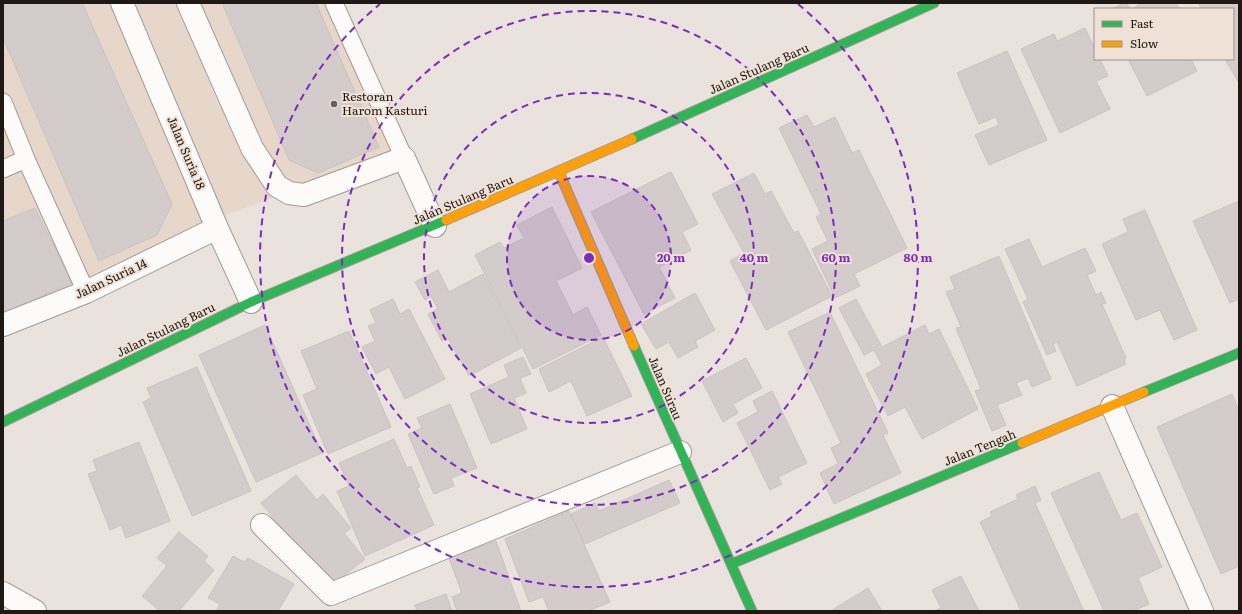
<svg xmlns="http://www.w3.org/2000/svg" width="1242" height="614" viewBox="0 0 1242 614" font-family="Literata,serif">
  <rect width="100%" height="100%" fill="#eae2dc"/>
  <!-- built -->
  <path fill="#e7d7cb" d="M3,3H326L393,152L202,224L72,287L3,315Z"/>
  <!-- building -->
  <path fill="#d3ccca" stroke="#c9c3c1" d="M3,3H82L172,204L157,235L99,261L3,38Z
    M222,3H316L379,147L318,173L289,160Z
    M1124,3H1127L1130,9H1112Z
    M1142,3H1176L1179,9H1132Z
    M1198,3H1239V83L1225,59H1233V9H1202Z
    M1085,28L1095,49V59H1100L1108,76L1096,81L1110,109L1060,133L1021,49L1054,34L1057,41Z
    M1007,51L1047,140L989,165L975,135L999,125L996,117L979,124L957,73Z
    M1128,59H1191L1197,71L1147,96Z
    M807,115L814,127L835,117L852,153L859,150L907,248L854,274L860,286L835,298L812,249L828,241L816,217L821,214L779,128Z
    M671,172L698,224L682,232L691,250L659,267L675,298L644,314L591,212Z
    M754,173L765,194L771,191L794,233L798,231L832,296L766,330L730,261L744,253L712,194Z
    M1239,201V299L1230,303L1193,221Z
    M552,207L582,268L556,281L573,315L587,307L601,335L533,369L475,255L500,242L504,248L524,238L517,225Z
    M35,208L72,283L3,313V221Z
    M1145,210L1197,330L1174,340L1160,310L1136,320L1102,244L1128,232L1123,219Z
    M1029,239L1042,267L1085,248L1096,271L1087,275L1096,295L1101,292L1106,303L1102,304L1126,358L1124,360L1126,364L1077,386L1057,342L1053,344L1056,351L1047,355L1023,302L1028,299L1005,249Z
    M999,256L1051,379L1032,387L1028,378L1016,383L1022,395L997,405L1006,425L992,431L975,391L981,389L956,328L961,327L946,292L955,289L950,277Z
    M438,270L449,292L483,274L521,348L469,376L448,338L442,341L428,314L438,309L431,296L425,300L415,282Z
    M695,293L715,330L695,341L698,347L678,358L669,342L656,349L641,324Z
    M393,299L400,314L409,309L445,379L405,399L389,367L376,374L362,347L375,341L368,326L376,323L370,310Z
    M856,299L882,347L925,325L929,334L939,329L978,409L922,439L905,407L888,416L866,374L882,365L874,350L864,355L839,308Z
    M830,312L888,433L883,435L901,473L834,504L820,473L838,464L831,448L841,443L788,332Z
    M265,325L322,453L256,482L199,355Z
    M349,331L391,427L328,454L303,395L317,389L301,351Z
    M603,337L632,396L587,416L571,381L549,392L539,369Z
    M523,357L531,374L520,378L526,393L514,398L527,429L491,444L470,394L509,377L504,365Z
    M746,358L762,388L733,404L738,413L723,422L702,381Z
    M197,367L251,491L192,516L143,402L151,398L147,388Z
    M772,391L807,463L778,477L782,484L770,490L737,423L758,412L753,401Z
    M1232,394L1239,411V566L1221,574L1157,427Z
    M450,404L477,468L451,478L454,486L434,494L408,434L422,428L417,418Z
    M394,439L407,468L411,466L420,487L417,488L434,525L365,556L337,491L349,486L339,463Z
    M139,442L170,521L126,538L121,525L110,530L88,474L97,471L93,460Z
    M1099,472L1121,520L1137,513L1162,567L1138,578L1149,604L1133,611H1104L1051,493Z
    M296,475L317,500L323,494L351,528L344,533L365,559L330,587L261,503Z
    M669,480L680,503L585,544L571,514L595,503L599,511Z
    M1035,486L1041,500L1035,503L1084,611H1021L980,522L992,516L990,512L1018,499L1016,495Z
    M569,511L610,602L588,611H549L543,597L529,602L505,539Z
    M179,532L208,556L204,561L214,570L179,611H160L142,596L167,566L157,558Z
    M496,541L521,611H457L452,597L462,593L449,558Z
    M233,556L244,562L248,558L294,584L278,611H216L220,604L208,598Z
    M961,576L979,611H934L941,608L932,590Z
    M868,588L882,611H831Z
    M446,594L452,611H417L415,605Z"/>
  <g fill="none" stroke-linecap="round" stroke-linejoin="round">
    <!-- lane casing -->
    <g stroke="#a19a96" stroke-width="19">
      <path id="lane" d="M334,3L404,158
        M3,102L26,159L86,292
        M3,169L26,159"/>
    </g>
    <!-- street casing -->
    <g stroke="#a19a96" stroke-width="24">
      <path id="street" d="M122,3L217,228L251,302
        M188,3L252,148L277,186L289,193L304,195L404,158L435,226
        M3,325L86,292L217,228
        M1112,406L1202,611
        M262,525L331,594L680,452
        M3,593L35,611"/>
    </g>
    <!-- fast casing -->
    <g stroke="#a19a96" stroke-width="11">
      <path id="fast" d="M632,139L934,3
        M634,346L752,611
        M1144,392L1239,353
        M3,422L251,302L446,220
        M731,564L1022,443"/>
    </g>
    <!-- slow casing -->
    <g stroke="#a19a96" stroke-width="11">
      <path id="slow" d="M559,172L634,346
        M446,220L632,139
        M1022,443L1144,392"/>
    </g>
    <!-- lane -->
    <use href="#lane" stroke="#fcfbfa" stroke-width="17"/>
    <!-- street -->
    <use href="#street" stroke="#fcfbfa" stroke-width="22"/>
    <!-- fast -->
    <use href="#fast" stroke="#30b455" stroke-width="9"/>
    <!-- slow -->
    <use href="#slow" stroke="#ff9f0a" stroke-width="9"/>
  </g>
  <!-- distance rings -->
  <circle cx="589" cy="258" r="82" fill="#7b2cbf" fill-opacity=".12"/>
  <g fill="none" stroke="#7b2cbf" stroke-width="2" stroke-dasharray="7 5">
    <circle cx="589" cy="258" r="82"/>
    <circle cx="589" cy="258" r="165"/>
    <circle cx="589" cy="258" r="247"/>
    <path d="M798 4A329 329 0 1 1 380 4"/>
  </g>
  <!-- markers -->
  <circle fill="#665f5b" stroke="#f0e1d6" stroke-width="1.5" cx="334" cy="104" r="4"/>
  <g text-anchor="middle" stroke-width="4" stroke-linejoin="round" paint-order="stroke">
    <!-- street labels -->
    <g font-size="12" fill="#1f1915" stroke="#f0e1d6">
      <text transform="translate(759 69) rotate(-24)" y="4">Jalan Stulang Baru</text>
      <text transform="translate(186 153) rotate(67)" y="4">Jalan Suria 18</text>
      <text transform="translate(463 200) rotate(-23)" y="4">Jalan Stulang Baru</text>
      <text transform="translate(111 279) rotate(-25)" y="4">Jalan Suria 14</text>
      <text transform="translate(166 330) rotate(-26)" y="4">Jalan Stulang Baru</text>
      <text transform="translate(665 388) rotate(67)" y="4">Jalan Surau</text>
      <text transform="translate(980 448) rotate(-22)" y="4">Jalan Tengah</text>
    </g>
    <!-- poi labels -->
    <g font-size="12" fill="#1f1915" stroke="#f0e1d6" text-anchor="start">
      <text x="342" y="101">Restoran<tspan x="342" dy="14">Harom Kasturi</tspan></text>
    </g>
  </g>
  <circle cx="589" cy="258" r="6" fill="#7b2cbf" stroke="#f0e1d6" stroke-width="2"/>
  <g font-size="12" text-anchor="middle" font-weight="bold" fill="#7b2cbf" stroke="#f0e1d6" stroke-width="4" stroke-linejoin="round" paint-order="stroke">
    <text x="671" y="262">20 m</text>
    <text x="754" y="262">40 m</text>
    <text x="836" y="262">60 m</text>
    <text x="918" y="262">80 m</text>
  </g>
  <!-- border -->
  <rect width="1242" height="614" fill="none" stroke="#1f1915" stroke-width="8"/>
  <!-- legend -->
  <rect x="1094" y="8" width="140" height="52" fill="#f0e1d6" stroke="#9c9189"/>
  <rect x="1102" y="21" width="20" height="6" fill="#30b455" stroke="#9c9189"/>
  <text x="1130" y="28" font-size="12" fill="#1f1915">Fast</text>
  <rect x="1102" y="41" width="20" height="6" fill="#ff9f0a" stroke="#9c9189"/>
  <text x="1130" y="48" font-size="12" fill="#1f1915">Slow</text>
</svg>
